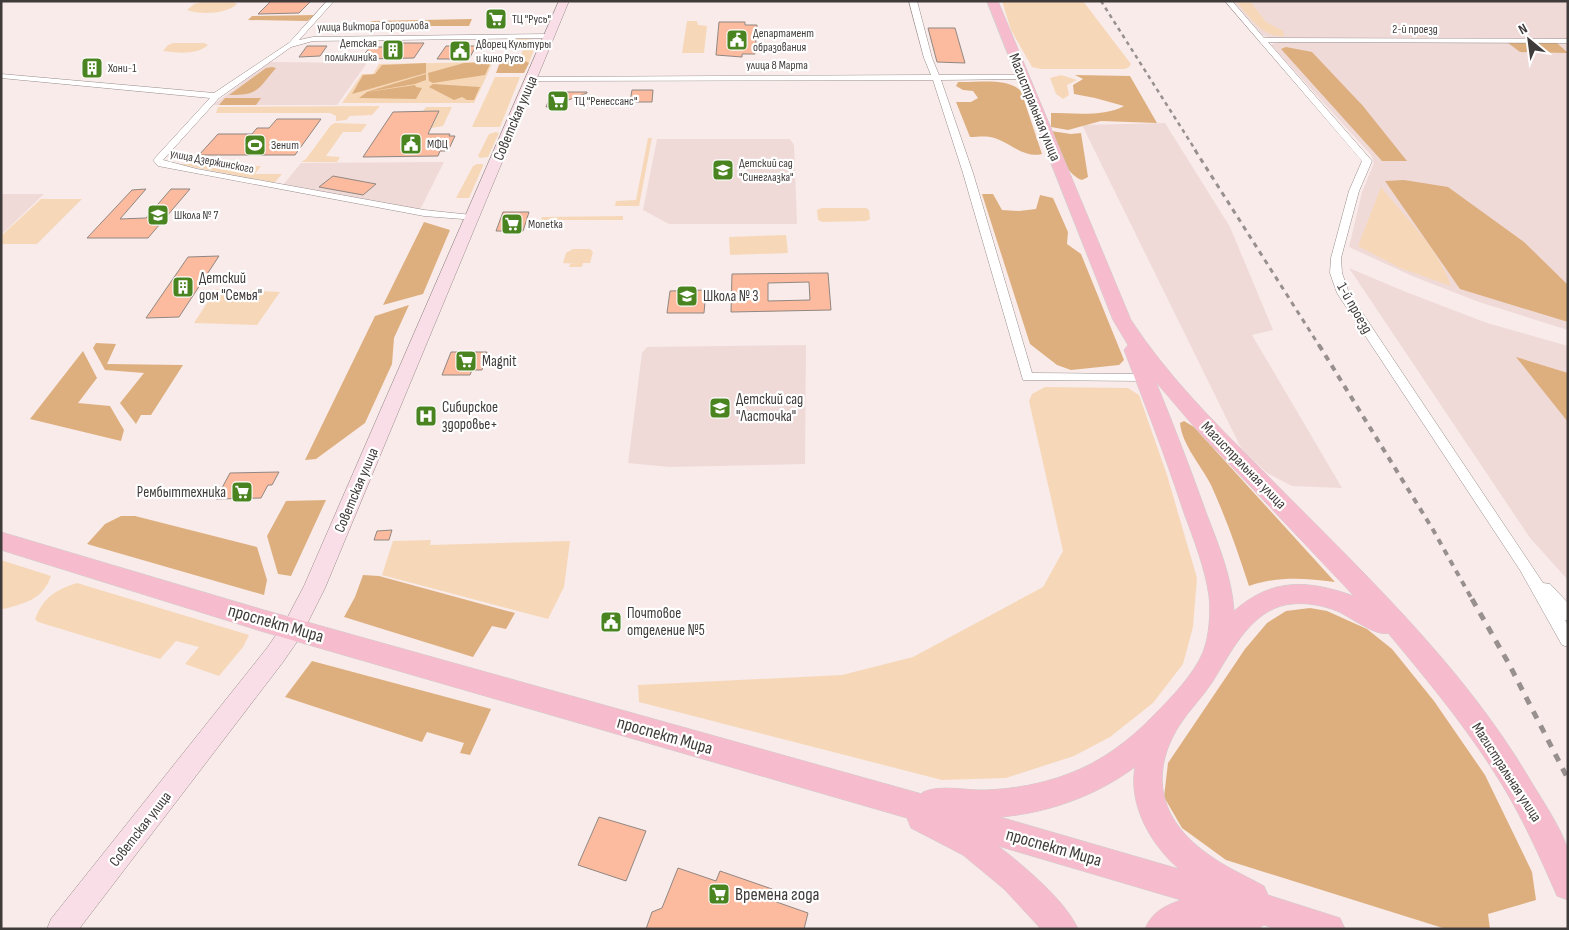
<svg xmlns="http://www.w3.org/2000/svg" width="1569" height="930" viewBox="0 0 1569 930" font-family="'Sofia Sans Condensed',sans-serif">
  <rect width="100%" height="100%" fill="#f8ebea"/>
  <!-- built -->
  <path fill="#efdad8" d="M1232,1H1568V40L1270,38L1262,35Z
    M1279,42H1568V330L1479,302L1412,276L1349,247L1362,192L1374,163L1371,155L1362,145L1272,46V44Z
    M269,62L367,63L337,105H213Z
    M1165,123L1230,227L1273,330L1252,335L1342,488L1292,486L1267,473L1242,450L1082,125Z
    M657,139H790L794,145L797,224H669L643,210Z
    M444,162L420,210L283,185L301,163Z
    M1,194H44L1,235Z
    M1349,268L1406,292L1487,323L1568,346V580L1530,538Z
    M806,345L805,464L670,467L628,463L642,353L647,347Z"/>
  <!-- green -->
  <path fill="#f6d8b9" d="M1002,1H1083L1131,64L1129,67L1125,69H1041L1032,67L1011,30Z
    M1236,1H1250L1266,22L1283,31L1284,36C1262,38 1249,16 1236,1Z
    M202,2H233L237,4C227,14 200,15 187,10L194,4Z
    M687,21H697L698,25L707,26L704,53H682Z
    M513,39H527L537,41L529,63L520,58L525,44H510Z
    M173,43H204L208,45C197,55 178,53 163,51L168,45Z
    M493,62L474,103H342L362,74H373L379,64Z
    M1061,75L1077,80L1067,85L1069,95L1063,99L1056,94L1050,78Z
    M495,77H520L500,127H472Z
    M380,106L372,115L350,116L346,120L336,121V116L330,113H216L218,107Z
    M426,107H452L443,126L426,129L427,125H433L439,111H423Z
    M335,123L367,124L361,132H343L326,156L340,157L337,162H301L306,159L331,125Z
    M496,132L499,133L488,157L480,158L478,156L489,134Z
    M648,138H652L639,206H615L616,201L636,200Z
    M236,163L234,166H261L255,174H282L275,182H271L182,165V164Z
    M477,164H483V166L469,198H456L473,166Z
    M1381,187C1406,218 1438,248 1451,286L1400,268L1358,246Z
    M41,199H82L37,244H1V236Z
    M822,208H866L869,210L870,219L866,221L822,222L818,220L817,210Z
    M623,216V220H541L542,217Z
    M786,235L788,253L730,255L729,237Z
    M573,249H590L593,252L590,263H583L582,267H569L570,264H576L563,263L566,253Z
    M216,289L280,292L257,325L194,323Z
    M1045,387L1128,388L1139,395L1167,475L1197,578L1193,627L1183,664L1153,703L1110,737L1074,756L1006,778L942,780L639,702L638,685L842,675L913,657L1043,587L1063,551L1029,401L1032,394Z
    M431,540L430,545L570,541L564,587L548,619L382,575L393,541Z
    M1,560L51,576C43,599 26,603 4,609L1,608Z
    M77,583L249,635L243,647L219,676L185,664L199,647L176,641L160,659L38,622L35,619C44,597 55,590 77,583Z"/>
  <!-- forest -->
  <path fill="#deaf7e" d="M316,15L307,21L248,20L252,16Z
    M472,19L469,26H366L372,21Z
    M1508,43H1557L1568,53L1520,52Z
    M1286,47C1294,49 1304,50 1312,52L1363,106L1407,161H1382L1281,49Z
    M520,58L529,63L524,73H496L501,59Z
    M491,62L485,75L433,83L429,81L428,73L464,63Z
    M426,63V73L352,94L363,75L375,74L382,65Z
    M272,67L276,68C257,90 259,95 229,95L266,68Z
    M426,74V80L415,84L366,92Z
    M1075,75L1130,76L1157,123L1101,121L1068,130L1051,127V113C1073,113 1104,117 1124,106L1095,98L1074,94L1073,85L1083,79Z
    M958,82C977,83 1007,77 1021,91L1042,154C1023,159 1008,140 990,137C984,136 976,137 970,137L956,102H971L978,98L973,91L963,90L956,86Z
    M433,84L480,87L474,100H467L462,97L454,100L429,87Z
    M415,85L416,87L422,88L416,99L359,98L367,92Z
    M225,98H261L256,105H219Z
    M1051,131L1071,134L1081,133L1088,177L1082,180C1064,174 1058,147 1051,131Z
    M1404,180L1448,187L1524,242L1568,285V322L1460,289L1385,181Z
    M982,194H993L1002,210L1019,211L1036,209L1040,195L1053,198L1068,232L1067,244L1081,254L1124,360L1119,365L1071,370L1057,365L1030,344Z
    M424,222L450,230L423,294L383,305Z
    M409,305L394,338L392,364L365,423L316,459L305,460L375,316Z
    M96,343L116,344L107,364L183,365L151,415H141L136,424L120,403L144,373L105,370L93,348Z
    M83,351L97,378L78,403L110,406L124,430L121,441L30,419Z
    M1516,357L1568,373V422Z
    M1184,421L1194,427L1335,582C1305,578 1278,576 1249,586C1238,552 1226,518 1211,485C1201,465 1182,445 1180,423Z
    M326,500L291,576L278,574L267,536L286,501Z
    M121,516H135L257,547L267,580L264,595L87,544L105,524Z
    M363,575L379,576L515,613L506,629L492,626L473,657L344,617L355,597Z
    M1310,608L1327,611L1367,629L1392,649L1434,701L1485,775L1532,872L1536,900L1488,914L1490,929H1446L1226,860L1182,828L1164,797L1168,763L1245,649L1267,623L1286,611Z
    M312,661L491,709L470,755L460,753L464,743L427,732L422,742L285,697Z"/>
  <!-- building -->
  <path fill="#fcbb9e" stroke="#918782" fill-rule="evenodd" d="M271,1H311L299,13L258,14Z
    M719,22H745V25H757L755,54H742V57L716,55Z
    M928,28H955L965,63L937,62Z
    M396,43H424L414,58L363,59L365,56H363L370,47H393Z
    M307,46H327L320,56L299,57Z
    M446,46H476L469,59H437Z
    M632,90H653L652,102H630Z
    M552,92H587V93L563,102L562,107H546Z
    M439,111L428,134H450L449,136H455L448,151H440L438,156L363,157L393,112Z
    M277,119H321L295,155H199L218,134H252L257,128H269Z
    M333,176L376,184L363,195L319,187Z
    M146,189L120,219L146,218L171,189H190L148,238H87L132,190Z
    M503,212H529L523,231H496Z
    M219,256L179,317L146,318L188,257Z
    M828,273L831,310L731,312L732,274ZM809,282L810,300L768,301V283Z
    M706,290L704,313H667L670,291Z
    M451,352H487L482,370H472L470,375H442Z
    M279,472L272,485H268L261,498L216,499L230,473Z
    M392,530L389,540H374L377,531Z
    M599,817L646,831L626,881L578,865Z
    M678,868L716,881L720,871L772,889L768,899L808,913L804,929H646L652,912L662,908Z"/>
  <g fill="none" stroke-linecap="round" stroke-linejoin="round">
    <!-- street casing -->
    <g stroke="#988d8c" stroke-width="1">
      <path id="street" d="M327,1H334L299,40L313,37L549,34L553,36L549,38L313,41L291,47L219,98L163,160L197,169L424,210L472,215L476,216V220L424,216L158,166L153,160L155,158L210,98L1,78V74L214,93L289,43Z
        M909,1H917L932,58L939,75H1023L1027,77L1023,79L941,80L973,173L1032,373L1143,374L1147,375L1149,378L1147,381L1023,380L963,173L933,80L531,81L527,79L531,77L931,75L924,58Z
        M1225,1H1232L1264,38L1568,39V43L1268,42L1372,161L1359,191L1341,258L1342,273L1349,293L1543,583L1550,584L1568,603V621L1565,620L1568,625V647L1562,645L1520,570L1337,293L1330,273L1331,258L1349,191L1362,161Z"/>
    </g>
    <!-- secondary casing -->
    <g stroke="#988d8c" stroke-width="1">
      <path id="secondary" d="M559,1H569L325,588L301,636L283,662L79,929H47L51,919L267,648L285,622L304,586Z"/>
    </g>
    <!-- primary casing -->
    <g stroke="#cdcccc" stroke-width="1">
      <path id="primary" d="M987,1H998L1131,320C1167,375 1213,421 1260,468C1354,564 1460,661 1529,778C1539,795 1564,832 1568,851C1569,866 1568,885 1568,900L1557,896C1540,857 1523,819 1501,783C1468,729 1428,681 1388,633C1376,637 1349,616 1337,611C1319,604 1299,601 1281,606C1248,616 1230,654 1213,681C1203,697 1189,710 1179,726C1149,774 1160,819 1205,852C1223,866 1244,875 1264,886L1268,895L1340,918L1345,929H1276L1264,925L1257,929H1145C1152,912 1164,906 1181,900L998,846C1022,864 1066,901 1078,929H1041L1004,889L963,855L911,828L907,818L264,632L1,550V532L264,610L922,794L923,792C942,784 966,791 986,790C1013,789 1042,784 1068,774C1101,762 1130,740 1154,715C1171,698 1194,674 1203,652C1209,637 1211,613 1209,596C1205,568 1194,540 1184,513C1166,458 1145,404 1124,350L1128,345L1113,320ZM1156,382L1196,429L1354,596C1308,580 1273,577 1234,611C1232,578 1219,546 1207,515C1191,470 1174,426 1156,382ZM1135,767C1128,805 1151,845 1179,869L1000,817C1048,813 1096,796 1135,767Z"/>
    </g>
    <!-- street -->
    <use href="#street" fill="#fff" fill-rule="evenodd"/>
    <!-- secondary -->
    <use href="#secondary" fill="#fadee7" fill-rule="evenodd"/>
    <!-- primary -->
    <use href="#primary" fill="#f6bcce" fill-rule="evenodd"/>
    <!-- rail-far3 -->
    <path stroke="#988f8f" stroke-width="2.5" stroke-dasharray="4 4" stroke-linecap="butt" d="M1101,1L1196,151"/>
    <!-- rail-far2 -->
    <path stroke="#988f8f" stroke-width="3" stroke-dasharray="5 5" stroke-linecap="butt" d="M1195,150L1320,347"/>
    <!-- rail-far1 -->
    <path stroke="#988f8f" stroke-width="4" stroke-dasharray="6 6" stroke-linecap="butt" d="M1319,345L1432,528L1473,601"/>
    <!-- rail -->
    <path stroke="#988f8f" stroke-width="5" stroke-dasharray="8 8" stroke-linecap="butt" d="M1472,599L1509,664L1568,779"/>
  </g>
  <!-- icons -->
  <defs>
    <g id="supermarket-square" transform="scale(1.125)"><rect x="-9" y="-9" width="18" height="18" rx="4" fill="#4a8420" stroke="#fff"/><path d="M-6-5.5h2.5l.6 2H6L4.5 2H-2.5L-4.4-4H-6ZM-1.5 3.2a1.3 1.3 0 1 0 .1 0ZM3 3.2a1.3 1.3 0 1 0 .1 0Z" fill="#fff"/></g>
    <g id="civic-square" transform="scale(1.125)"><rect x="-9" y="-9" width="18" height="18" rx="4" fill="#4a8420" stroke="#fff"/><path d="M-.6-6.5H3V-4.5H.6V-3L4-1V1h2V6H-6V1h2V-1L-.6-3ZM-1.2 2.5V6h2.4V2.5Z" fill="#fff"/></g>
    <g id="building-square" transform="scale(1.125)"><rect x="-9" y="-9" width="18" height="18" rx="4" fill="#4a8420" stroke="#fff"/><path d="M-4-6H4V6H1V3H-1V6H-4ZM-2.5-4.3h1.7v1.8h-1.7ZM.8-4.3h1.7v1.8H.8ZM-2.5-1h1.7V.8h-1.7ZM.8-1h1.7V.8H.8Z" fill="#fff"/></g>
    <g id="stadium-square" transform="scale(1.125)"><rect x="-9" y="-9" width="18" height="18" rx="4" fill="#4a8420" stroke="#fff"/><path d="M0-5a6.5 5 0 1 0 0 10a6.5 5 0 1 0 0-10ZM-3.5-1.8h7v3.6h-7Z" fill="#fff"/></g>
    <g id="school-square" transform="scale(1.125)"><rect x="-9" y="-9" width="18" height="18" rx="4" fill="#4a8420" stroke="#fff"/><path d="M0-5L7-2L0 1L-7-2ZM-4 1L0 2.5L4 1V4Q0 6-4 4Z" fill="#fff"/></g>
    <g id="hospital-square" transform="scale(1.125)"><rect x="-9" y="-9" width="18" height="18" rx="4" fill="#4a8420" stroke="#fff"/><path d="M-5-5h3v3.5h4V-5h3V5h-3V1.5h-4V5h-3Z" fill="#fff"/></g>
  </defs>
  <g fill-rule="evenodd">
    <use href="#supermarket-square" x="496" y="19"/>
    <use href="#civic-square" x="737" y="40"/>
    <use href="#building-square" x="393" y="50"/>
    <use href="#civic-square" x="460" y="51"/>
    <use href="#building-square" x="92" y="68"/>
    <use href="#supermarket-square" x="558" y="101"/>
    <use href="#civic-square" x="411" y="144"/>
    <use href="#stadium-square" x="255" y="145"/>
    <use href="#school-square" x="723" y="170"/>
    <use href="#school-square" x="158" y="215"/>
    <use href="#supermarket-square" x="512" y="224"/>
    <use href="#building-square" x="183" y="287"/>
    <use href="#school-square" x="687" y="296"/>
    <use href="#supermarket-square" x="466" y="361"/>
    <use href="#school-square" x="720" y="408"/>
    <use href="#hospital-square" x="426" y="416"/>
    <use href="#supermarket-square" x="242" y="492"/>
    <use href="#civic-square" x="611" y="622"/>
    <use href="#supermarket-square" x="719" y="894"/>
  </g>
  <g text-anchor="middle" stroke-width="4.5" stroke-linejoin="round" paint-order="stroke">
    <!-- far-poi labels -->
    <g font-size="12" fill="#403b3b" stroke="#fff" text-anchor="start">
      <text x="512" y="23">ТЦ "Русь"</text>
      <text x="753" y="37">Департамент<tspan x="753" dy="14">образования</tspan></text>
      <text x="377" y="47" text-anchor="end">Детская<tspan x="377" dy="14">поликлиника</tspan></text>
      <text x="476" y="48">Дворец Культуры<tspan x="476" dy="14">и кино Русь</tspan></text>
      <text x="108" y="72">Хони-1</text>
      <text x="574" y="105">ТЦ "Ренессанс"</text>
      <text x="427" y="148">МФЦ</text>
      <text x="271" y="149">Зенит</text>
      <text x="739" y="167">Детский сад<tspan x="739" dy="14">"Синеглазка"</tspan></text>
      <text x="174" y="219">Школа № 7</text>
      <text x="528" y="228">Monetka</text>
    </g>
    <!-- far-street labels -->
    <g font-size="12" fill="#403b3b" stroke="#fff">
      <text transform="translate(373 26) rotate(-1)" y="4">улица Виктора Городилова</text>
      <text x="1415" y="33">2-й проезд</text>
      <text x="777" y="69">улица 8 Марта</text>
      <text transform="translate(212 161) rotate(11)" y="4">улица Дзержинского</text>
    </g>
    <!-- street labels -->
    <g font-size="15" fill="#403b3b" stroke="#fff">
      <text transform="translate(1035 107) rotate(68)" y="5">Магистральная улица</text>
      <text transform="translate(515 118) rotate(-67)" y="5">Советская улица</text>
      <text transform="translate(1355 308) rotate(60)" y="5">1-й проезд</text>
      <text transform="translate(1244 465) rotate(46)" y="5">Магистральная улица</text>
      <text transform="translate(356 490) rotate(-67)" y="5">Советская улица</text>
      <text transform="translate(1507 772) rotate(57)" y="5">Магистральная улица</text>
      <text transform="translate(140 829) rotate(-52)" y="5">Советская улица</text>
    </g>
    <!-- poi labels -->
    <g font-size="15" fill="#403b3b" stroke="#fff" text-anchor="start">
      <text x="199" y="283">Детский<tspan x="199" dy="17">дом "Семья"</tspan></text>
      <text x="703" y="301">Школа № 3</text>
      <text x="482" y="366">Magnit</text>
      <text x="736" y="404">Детский сад<tspan x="736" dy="17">"Ласточка"</tspan></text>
      <text x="442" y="412">Сибирское<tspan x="442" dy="17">здоровье+</tspan></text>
      <text x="226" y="497" text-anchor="end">Рембыттехника</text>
      <text x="627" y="618">Почтовое<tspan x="627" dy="17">отделение №5</tspan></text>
    </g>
    <!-- near-street labels -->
    <g font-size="18" fill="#403b3b" stroke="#fff">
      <text transform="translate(276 623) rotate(16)" y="6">проспект Мира</text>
      <text transform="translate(665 735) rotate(16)" y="6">проспект Мира</text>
      <text transform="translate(1054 847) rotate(16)" y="6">проспект Мира</text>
    </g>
    <!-- near-poi labels -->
    <g font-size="18" fill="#403b3b" stroke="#fff" text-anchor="start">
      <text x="735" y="900">Времена года</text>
    </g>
  </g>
  <!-- border -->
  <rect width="1569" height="930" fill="none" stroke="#403b3b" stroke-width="5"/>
  <!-- north arrow -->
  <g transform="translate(1529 40) rotate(331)" stroke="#ffffff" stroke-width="4" paint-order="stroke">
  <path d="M0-4L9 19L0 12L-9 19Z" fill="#403b3b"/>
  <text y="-8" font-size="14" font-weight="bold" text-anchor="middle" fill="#403b3b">N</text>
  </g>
</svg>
